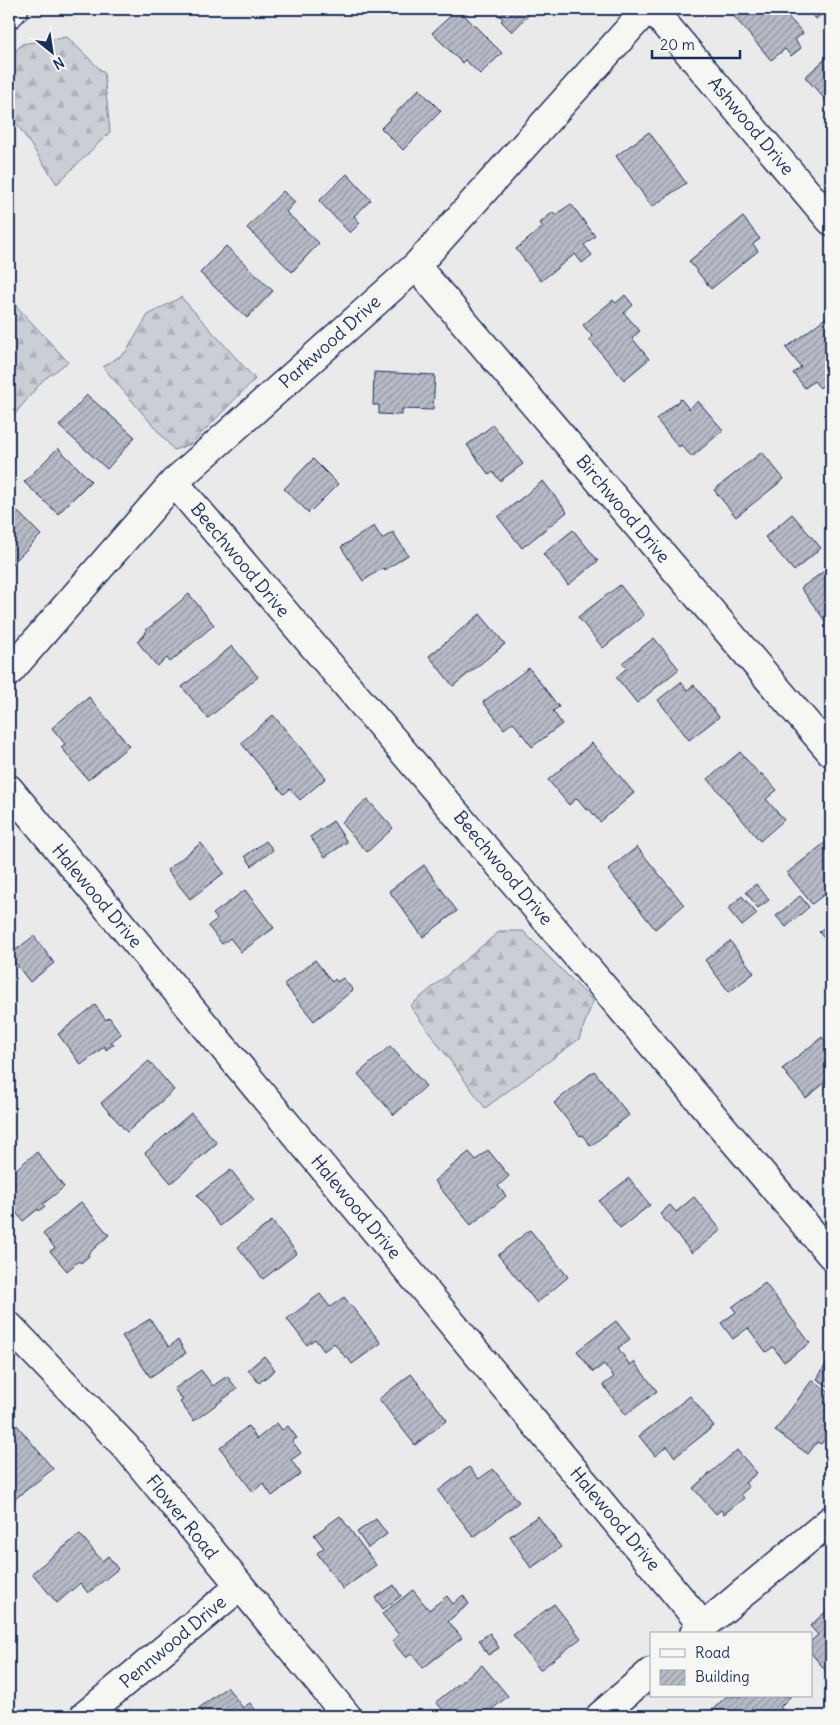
<svg xmlns="http://www.w3.org/2000/svg" width="840" height="1725" viewBox="0 0 840 1725" font-family="Delius,sans-serif">
  <defs>
    <pattern id="forest-firs" width="22" height="20" patternUnits="userSpaceOnUse" patternTransform="scale(1.25)"><rect width="22" height="20" fill="#caced5"/><path d="M5 1l3.5 6h-7zM16 11l3.5 6h-7z" fill="#adb1b9"/></pattern>
    <pattern id="building-hatch" width="6" height="6" patternUnits="userSpaceOnUse" patternTransform="scale(1.25)"><rect width="6" height="6" fill="#b6bbc6"/><path d="M-1 1l2-2M0 6l6-6M5 7l2-2" fill="none" stroke="#9398a4"/></pattern>
  </defs>
  <rect width="100%" height="100%" fill="#e9eae9"/>
  <filter id="ink" filterUnits="userSpaceOnUse"><feTurbulence type="fractalNoise" baseFrequency=".02" numOctaves="2"/><feDisplacementMap in="SourceGraphic" scale="10" xChannelSelector="R" yChannelSelector="G"/><feConvolveMatrix kernelMatrix="1 2 1 2 8 2 1 2 1" color-interpolation-filters="sRGB"/></filter>
  <g filter="url(#ink)">
    <!-- forest -->
    <path fill="url(#forest-firs)" stroke="#727e9a" d="M67,37L104,73L110,132L57,184L9,112V59L22,44Z
      M181,297L255,379L191,444L174,450L103,367L126,352L148,315Z
      M9,298L68,362L43,380L9,421Z
      M500,931H523L593,1001L579,1039L485,1108L410,1006Z"/>
    <!-- building -->
    <path fill="url(#building-hatch)" stroke="#1b2f5e" d="M458,9L502,53L480,74L465,60L462,63L432,33Z
      M493,9H534L512,32L501,21L503,19Z
      M739,9H781L803,33L795,40L801,48L791,56L785,49L771,60L732,14Z
      M807,9H827L816,19Z
      M831,54V104L830,105L805,77Z
      M419,89L441,111L403,150L381,128Z
      M649,132L686,183L652,207L616,156Z
      M347,174L371,200L354,216L360,223L350,233L319,201Z
      M283,191L295,202L286,212L319,243L292,272L247,228Z
      M571,204L595,236L584,245L592,255L582,263L575,254L541,281L516,249L543,227L540,223L553,212L555,215Z
      M743,217L760,239L753,244L758,251L711,289L689,261Z
      M226,246L273,291L247,318L200,273Z
      M625,295L633,305L624,313L640,331L632,338L649,359L624,380L589,339L592,336L583,325L613,300L616,303Z
      M828,316L831,319V359L825,364L831,372V378L820,388L814,381L805,388L793,373L801,367L786,348Z
      M374,372L435,375L433,410L402,409V415L379,414V405H373Z
      M87,395L135,437L107,469L59,426Z
      M681,399L689,409L698,401L723,430L692,457L681,445L679,447L656,419Z
      M493,425L523,464L500,481L493,472L489,475L467,445Z
      M58,448L91,481L58,514L24,482Z
      M762,452L784,479L736,517L714,490Z
      M313,459L338,484L309,513L284,489Z
      M543,481L567,512L522,548L498,517Z
      M9,503L41,535L12,564L9,561Z
      M792,514L821,548L794,571L765,537Z
      M374,526L382,539L393,532L408,555L385,570L383,568L363,581L341,547Z
      M573,530L598,561L568,585L543,554Z
      M824,571L831,580V629L801,588Z
      M620,585L644,615L603,648L578,617Z
      M189,594L214,625L170,662L167,658L157,666L137,641L146,633L145,631Z
      M480,614L505,644L453,686L429,656Z
      M654,638L679,669L637,703L616,677L627,668L622,663Z
      M232,646L258,677L208,718L182,687Z
      M529,668L559,707L553,711L562,724L532,747L513,722L504,729L483,702Z
      M681,682L687,690L694,685L719,717L689,740L658,700Z
      M89,697L129,746L88,780L61,747L65,744L52,728Z
      M273,715L326,778L300,800L290,789L284,794L241,743Z
      M592,743L634,793L600,822L589,809L587,810L577,798L569,805L548,780Z
      M740,752L760,775L761,773L777,790L766,799L784,820L760,841L708,779Z
      M367,799L393,828L367,852L341,823Z
      M333,821L347,842L325,857L310,837Z
      M831,838V889L812,904L787,873Z
      M266,841L273,850L252,866L245,856Z
      M201,843L224,873L190,899L167,870Z
      M637,847L684,905L655,929L608,870Z
      M424,865L457,911L423,937L389,891Z
      M756,884L769,900L758,908L746,892Z
      M245,890L274,928L241,952L230,938L222,944L208,926L217,919L213,914Z
      M742,896L757,914L742,926L728,909Z
      M800,896L809,907L786,927L776,916Z
      M831,922V947L819,932Z
      M34,936L54,963L30,982L9,955Z
      M730,941L754,973L729,992L705,960Z
      M315,960L332,982L335,979L337,982L343,978L353,990L314,1021L284,984Z
      M95,1005L106,1020L109,1017L121,1034L111,1042L114,1044L106,1050L105,1046L81,1065L58,1034Z
      M822,1037L831,1048V1078L806,1098L782,1069Z
      M390,1046L426,1086L394,1115L358,1074Z
      M149,1061L174,1090L127,1132L101,1103Z
      M594,1071L629,1115L591,1146L582,1135L580,1136L554,1103Z
      M191,1113L217,1143L171,1183L145,1153Z
      M488,1150L509,1176L498,1186L506,1196L471,1225L434,1181L469,1152L476,1160Z
      M37,1152L64,1187L43,1204L45,1206L39,1211L38,1209L23,1221L9,1204V1175Z
      M231,1170L254,1200L220,1226L197,1195Z
      M629,1178L650,1205L620,1228L599,1201Z
      M694,1197L721,1230L692,1253L660,1214L670,1205L676,1212Z
      M81,1202L109,1235L88,1254L89,1256L81,1263L79,1261L67,1271L50,1251L55,1248L43,1234Z
      M272,1221L297,1253L263,1279L238,1247Z
      M530,1230L568,1277L537,1303L498,1255Z
      M765,1283L810,1343L784,1362L773,1347L766,1352L748,1328L733,1339L721,1323L736,1312L732,1307Z
      M320,1294L330,1307L344,1297L381,1343L352,1364L347,1357L346,1358L334,1343L324,1351L315,1339L307,1345L287,1319Z
      M150,1319L169,1347L178,1340L186,1353L150,1377L122,1336Z
      M616,1321L630,1339L618,1348L630,1365L634,1362L657,1391L626,1415L603,1385L614,1377L604,1364L593,1372L577,1351Z
      M264,1356L275,1370L259,1383L248,1370Z
      M828,1361L831,1363V1388L817,1379Z
      M201,1370L213,1386L227,1376L237,1389L194,1421L180,1402L183,1400L174,1389Z
      M411,1374L447,1420L415,1445L379,1399Z
      M812,1380L831,1394V1429L821,1444L817,1442L808,1454L775,1431Z
      M690,1396L714,1426L675,1457L667,1446L655,1456L639,1436Z
      M277,1423L282,1430L288,1426L297,1438L292,1441L301,1453L291,1460L301,1474L272,1496L263,1483L253,1492L220,1448L248,1426L257,1439Z
      M17,1425L53,1469L11,1502L9,1500V1485L11,1483L9,1480V1432Z
      M737,1450L757,1473L745,1483L749,1487L741,1494L744,1498L724,1514L721,1510L716,1514L693,1488Z
      M469,1467L479,1479L493,1469L519,1502L474,1537L438,1491Z
      M340,1516L376,1565L343,1589L317,1553L324,1548L314,1535Z
      M538,1516L561,1547L531,1568L510,1536Z
      M376,1519L387,1534L368,1548L357,1532Z
      M80,1534L102,1561L108,1556L118,1569L88,1593L80,1583L57,1603L32,1573Z
      M394,1585L401,1596L383,1609L375,1598Z
      M413,1590L429,1610L447,1596L453,1604L463,1595L469,1604L448,1621L462,1638L423,1668L412,1653L406,1658L392,1641L399,1635L382,1614Z
      M554,1604L581,1638L540,1670L513,1635Z
      M831,1607V1665L825,1670L811,1653V1641L818,1635L810,1626Z
      M490,1633L499,1648L488,1655L479,1640Z
      M482,1665L508,1696L484,1716H448L436,1702Z
      M227,1687L243,1708L250,1703L260,1716H205L199,1708Z
      M727,1696H791L780,1707L784,1711L778,1716H773L771,1713L767,1716H717L712,1710Z"/>
    <g fill="none" stroke-linecap="round" stroke-linejoin="round">
      <!-- minor casing -->
      <g stroke="#1b2f5e" stroke-width="31">
        <path id="minor" d="M652,9L831,221
          M416,266L831,752
          M174,482L831,1255
          M9,672L174,482L416,266L647,9
          M9,789L703,1626
          M9,1326L126,1447L347,1716
          M694,1634L831,1520
          M84,1716L239,1587
          M600,1716L651,1672"/>
      </g>
      <!-- major casing -->
      <g stroke="#1b2f5e" stroke-width="31">
        <path id="major" d="M9,14L14,9"/>
      </g>
      <!-- minor -->
      <use href="#minor" stroke="#f6f6f2" stroke-width="28"/>
      <!-- major -->
      <use href="#major" stroke="#f6f6f2" stroke-width="28"/>
    </g>
  </g>
  <g text-anchor="middle" stroke-width="4.5" stroke-linejoin="round" paint-order="stroke">
    <!-- street labels -->
    <g font-size="18" fill="#1b2f5e" stroke="#f6f6f2">
      <text transform="translate(751 126) rotate(50)" y="6">Ashwood Drive</text>
      <text transform="translate(330 342) rotate(-42)" y="6">Parkwood Drive</text>
      <text transform="translate(623 509) rotate(50)" y="6">Birchwood Drive</text>
      <text transform="translate(240 560) rotate(50)" y="6">Beechwood Drive</text>
      <text transform="translate(503 868) rotate(50)" y="6">Beechwood Drive</text>
      <text transform="translate(97 896) rotate(50)" y="6">Halewood Drive</text>
      <text transform="translate(356 1207) rotate(50)" y="6">Halewood Drive</text>
      <text transform="translate(182 1517) rotate(51)" y="6">Flower Road</text>
      <text transform="translate(615 1519) rotate(50)" y="6">Halewood Drive</text>
      <text transform="translate(173 1642) rotate(-40)" y="6">Pennwood Drive</text>
    </g>
  </g>
  <!-- margin -->
  <rect width="840" height="1725" fill="none" stroke="#f6f6f2" stroke-width="30"/>
  <rect x="15" y="15" width="810" height="1695" fill="none" stroke="#1b2f5e" stroke-width="2" filter="url(#ink)"/>
  <!-- legend -->
  <rect x="650" y="1632" width="162" height="65" fill="#f6f6f2" stroke="#9ea6b7"/>
  <rect x="660" y="1649" width="25" height="8" fill="#f6f6f2" stroke="#9ea6b7"/>
  <text x="695" y="1658" font-size="15" fill="#1b2f5e">Road</text>
  <rect x="660" y="1670" width="25" height="15" fill="url(#building-hatch)" stroke="#9ea6b7"/>
  <text x="695" y="1682" font-size="15" fill="#1b2f5e">Building</text>
  <!-- north arrow -->
  <g transform="translate(52 52) rotate(150)" stroke="#f6f6f2" stroke-width="4" paint-order="stroke">
  <path d="M0-4L9 19L0 12L-9 19Z" fill="#1b2f5e"/>
  <text y="-8" font-size="14" font-weight="bold" text-anchor="middle" fill="#1b2f5e">N</text>
  </g>
  <!-- scale -->
  <path d="M652 50v8h88v-8" fill="none" stroke="#1b2f5e" stroke-width="2.5"/>
  <text x="660" y="50" font-size="15" fill="#1b2f5e" stroke="#f6f6f2" stroke-width="4" paint-order="stroke">20 m</text>
</svg>
